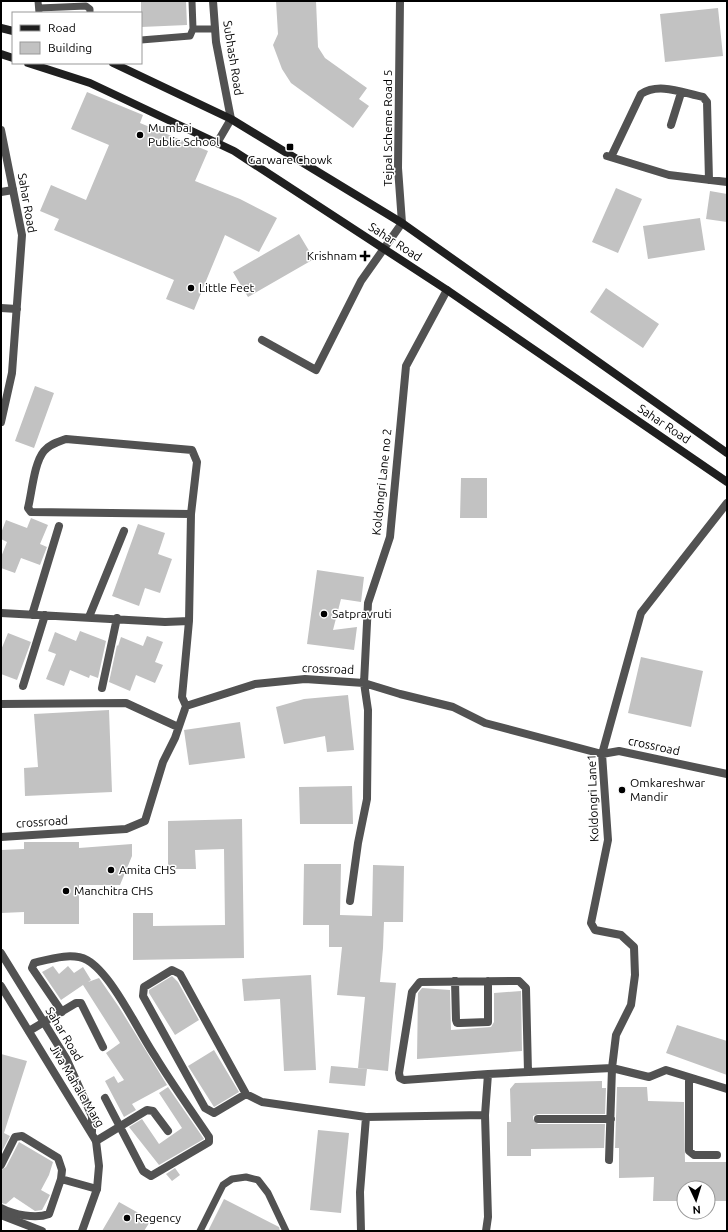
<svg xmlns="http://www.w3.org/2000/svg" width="728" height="1232" viewBox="0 0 728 1232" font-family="Ubuntu,sans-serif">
  <rect width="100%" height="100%" fill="#fff"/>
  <!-- building -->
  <path fill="#c2c2c2" d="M141,1H186L187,25L141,27Z
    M276,1H316L318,47L325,58L367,88L359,99L369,106L353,128L291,83L282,69L273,45L278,34Z
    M718,8L723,56L665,62L660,14Z
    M87,92L143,115L140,123L208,151L195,181L240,199L277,218L259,252L225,235L194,310L166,299L174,280L54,230L59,219L40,211L51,185L86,200L109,145L71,129Z
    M616,188L642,199L618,253L592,242Z
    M710,191L727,194V222L706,219Z
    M700,218L705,250L648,259L643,226Z
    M299,234L314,259L248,297L233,272Z
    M606,288L659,324L643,348L590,312Z
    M35,386L54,393L34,448L15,441Z
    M461,478H487V518H460Z
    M31,518L48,525L40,544L47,547L40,565L21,558L15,573L1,568V557L7,542L1,539V533L6,520L27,528Z
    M138,524L165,533L158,554L172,559L160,593L145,588L139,606L112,596Z
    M317,570L364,577L361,602L341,599L333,630L357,627L354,650L307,644Z
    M80,631L106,641L98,678L90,675L89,678L70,670L64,686L46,679L56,654L48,651L55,632L76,641Z
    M8,633L31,642L17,680L1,674V650Z
    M147,636L163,642L155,662L163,665L155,683L136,675L130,691L109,682L117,645L118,646L121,637L143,646Z
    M641,657L703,671L691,727L628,713Z
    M348,695L354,750L327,752L325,736L284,744L276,707L304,699Z
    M109,710L112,792L25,796L24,768L38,767L34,714Z
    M240,722L245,758L189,765L184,730Z
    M352,786L353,824H300L299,787Z
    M242,819L244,958L133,960V913H153V926L225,925L224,849L195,850L196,869H168V821Z
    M24,842H79V848L132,844V856L120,885H79V924H24V912L1,913V850L24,849Z
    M304,864H341L340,915L372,916L373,865L404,866L403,922H384L383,948L380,982L396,983L388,1071L358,1068L365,997L337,995L342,947H329V925H303Z
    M53,966L59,974L68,966L74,973L83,967L91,980L88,982L99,978L119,1007L167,1085L132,1104L136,1110L124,1117L105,1081L114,1076L118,1083L124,1080L106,1053L120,1043L83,985L61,1000L42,972Z
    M311,975L316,1070L284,1071L280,999L244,1001L242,979Z
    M172,976L178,982L199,1020L175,1035L149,993V990Z
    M422,988L450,990L451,1030L491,1027L494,1022V993L521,991L522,1051L417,1059L418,993Z
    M677,1025L727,1041V1075L666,1053Z
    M214,1050L239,1092L214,1107L188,1066Z
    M1,1054L27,1061L4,1133L10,1136L1,1153Z
    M331,1066L367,1069L365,1086L329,1083Z
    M602,1081V1088H606L605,1114H538L533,1116V1119L538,1124H605L604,1148L531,1149V1156H507V1122H511L510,1089L515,1083Z
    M168,1087L204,1139L159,1165L129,1127L142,1119L159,1144L182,1128L159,1093Z
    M617,1087H647L648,1101L684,1102L685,1162H727V1201H708V1188H684V1201H653L654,1177L619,1178V1148H615Z
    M318,1130L349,1133L341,1213L310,1210Z
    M19,1142L53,1162L49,1175L41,1190L50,1195L42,1210L35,1211L14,1197L6,1204L1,1203V1170L6,1167Z
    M175,1168L180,1175L172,1181L166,1174Z
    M224,1199L279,1227L280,1231H208Z
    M119,1202L151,1220L144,1231H102Z"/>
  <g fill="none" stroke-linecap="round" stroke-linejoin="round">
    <!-- service -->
    <path stroke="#525252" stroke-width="7" d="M38,1L39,13
      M192,1L193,29
      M39,8L86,6L90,9V13
      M141,40L190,36L193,29H215
      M200,1231L223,1185L232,1179L246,1177L258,1180L268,1193L286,1231"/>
    <!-- minor -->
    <path stroke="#525252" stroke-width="8" d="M671,125L681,93
      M607,156L669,175L727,182
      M611,157L641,94C659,82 683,93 703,97L707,102L709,180
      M1,192L13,190
      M262,340L316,370L361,281L402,223L398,168L400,1
      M1,613L165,622L189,621L191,514L197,462L192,450L66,439C58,442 50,444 44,451C34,463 32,492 28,508L31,512L191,514
      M32,615L59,526
      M89,617L124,531
      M23,686L45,615
      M102,688L117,618
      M1,704L126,703L178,727
      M186,706L182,697L189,621
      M1,837L126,829L145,821L163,762L175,738L186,706L255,684L305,679L364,683L400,694L453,707L485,723L602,754L619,751L727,774
      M350,901L358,843L367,799L368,710L364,683L368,603L390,537L406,366L447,290
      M455,981L456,1020L457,1023H460L488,1022V981
      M62,1012L32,968L34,963C50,959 72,952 87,960C112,974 138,1031 155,1056C172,1084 191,1110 209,1137V1142L151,1176L143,1171L105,1098
      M29,1031L76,1003H81L103,1047
      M488,1074L404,1080L400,1078L399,1073L412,992L420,982L519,981L526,988L528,1072
      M689,1078V1151L694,1155H717
      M246,1094L214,1113L205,1108L143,996L144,987L172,970L180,974L246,1094L262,1102L366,1117L360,1192L361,1231
      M366,1117L485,1115
      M538,1119H611
      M96,1141L147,1110L153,1111L168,1131
      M609,1160L612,1068L616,1035L631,1005L635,975L634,947L621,935L595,930L591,923L608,840L602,754L641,613L727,503
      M1,1165L15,1137L22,1136L58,1158L62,1170L61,1179L97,1189
      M1,1208C14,1215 36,1219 49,1214L61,1179
      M486,1231L488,1217L485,1115L488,1074L612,1068L649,1077L666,1070L727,1089"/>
    <!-- tertiary -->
    <path stroke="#525252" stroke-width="8" d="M213,1L216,42L231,119L217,143
      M1,130L22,235L12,373L1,422
      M1,308L17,309
      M1,953L66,1058L92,1116V1132
      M1,986L96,1141L99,1166L97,1189L82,1231
      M1,1215L42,1231"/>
    <!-- secondary -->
    <path stroke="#1f1f1f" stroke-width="8" d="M1,28L13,31
      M1,54L13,58
      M28,63L90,83L234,151L447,290L727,482
      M113,63L231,119L402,223L727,453"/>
  </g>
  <!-- markers -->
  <g fill="#000" stroke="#fff" stroke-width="1.5">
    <circle cx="140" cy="135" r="4"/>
    <rect x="286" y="143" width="8" height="8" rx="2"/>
    <path d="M363 250h4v4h4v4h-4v4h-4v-4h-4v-4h4z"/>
    <circle cx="191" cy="288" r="4"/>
    <circle cx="324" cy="614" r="4"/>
    <circle cx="622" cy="790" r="4"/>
    <circle cx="111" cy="870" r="4"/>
    <circle cx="66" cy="891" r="4"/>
    <circle cx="127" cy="1218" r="4"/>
  </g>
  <g text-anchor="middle" stroke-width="3" stroke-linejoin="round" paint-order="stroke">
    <!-- street labels -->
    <g font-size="12" fill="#000" stroke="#fff">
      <text transform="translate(233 58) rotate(81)" y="4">Subhash Road</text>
      <text transform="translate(388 128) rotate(-90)" y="4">Tejpal Scheme Road 5</text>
      <text transform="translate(27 203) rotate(80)" y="4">Sahar Road</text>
      <text transform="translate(395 242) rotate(33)" y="4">Sahar Road</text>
      <text transform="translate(664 424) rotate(34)" y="4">Sahar Road</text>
      <text transform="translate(382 482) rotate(-84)" y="4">Koldongri Lane no 2</text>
      <text transform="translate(328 669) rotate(2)" y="4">crossroad</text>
      <text transform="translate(654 746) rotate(12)" y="4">crossroad</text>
      <text transform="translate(593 798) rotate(-92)" y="4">Koldongri Lane1</text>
      <text transform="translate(42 822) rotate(-4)" y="4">crossroad</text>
      <text transform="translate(64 1034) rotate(59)" y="4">Sahar Road</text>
      <text transform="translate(77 1086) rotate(59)" y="4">Jiva Mahale Marg</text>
    </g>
    <!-- poi labels -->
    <g font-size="12" fill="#000" stroke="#fff" text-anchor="start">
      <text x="148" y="132">Mumbai<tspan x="148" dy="14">Public School</tspan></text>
      <text x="290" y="164" text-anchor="middle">Garware Chowk</text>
      <text x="357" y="260" text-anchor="end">Krishnam</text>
      <text x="199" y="292">Little Feet</text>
      <text x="332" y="618">Satpravruti</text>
      <text x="630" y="787">Omkareshwar<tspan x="630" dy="14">Mandir</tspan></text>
      <text x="119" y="874">Amita CHS</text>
      <text x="74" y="895">Manchitra CHS</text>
      <text x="135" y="1222">Regency</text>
    </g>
  </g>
  <!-- border -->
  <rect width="728" height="1232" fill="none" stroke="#000000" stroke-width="4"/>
  <!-- legend -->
  <rect x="12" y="12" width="130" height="52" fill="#ffffff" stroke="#999999"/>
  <rect x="20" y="25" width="20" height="6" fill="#1f1f1f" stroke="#999999"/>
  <text x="48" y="32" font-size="12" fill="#000000">Road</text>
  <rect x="20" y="42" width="20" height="12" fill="#c2c2c2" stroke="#999999"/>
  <text x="48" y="52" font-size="12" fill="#000000">Building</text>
  <!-- north arrow -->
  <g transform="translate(696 1200) rotate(176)"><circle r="19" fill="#ffffff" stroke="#999999"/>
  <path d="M0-3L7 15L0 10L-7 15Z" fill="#000000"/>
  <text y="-6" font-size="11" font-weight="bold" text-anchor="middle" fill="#000000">N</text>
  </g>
</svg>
